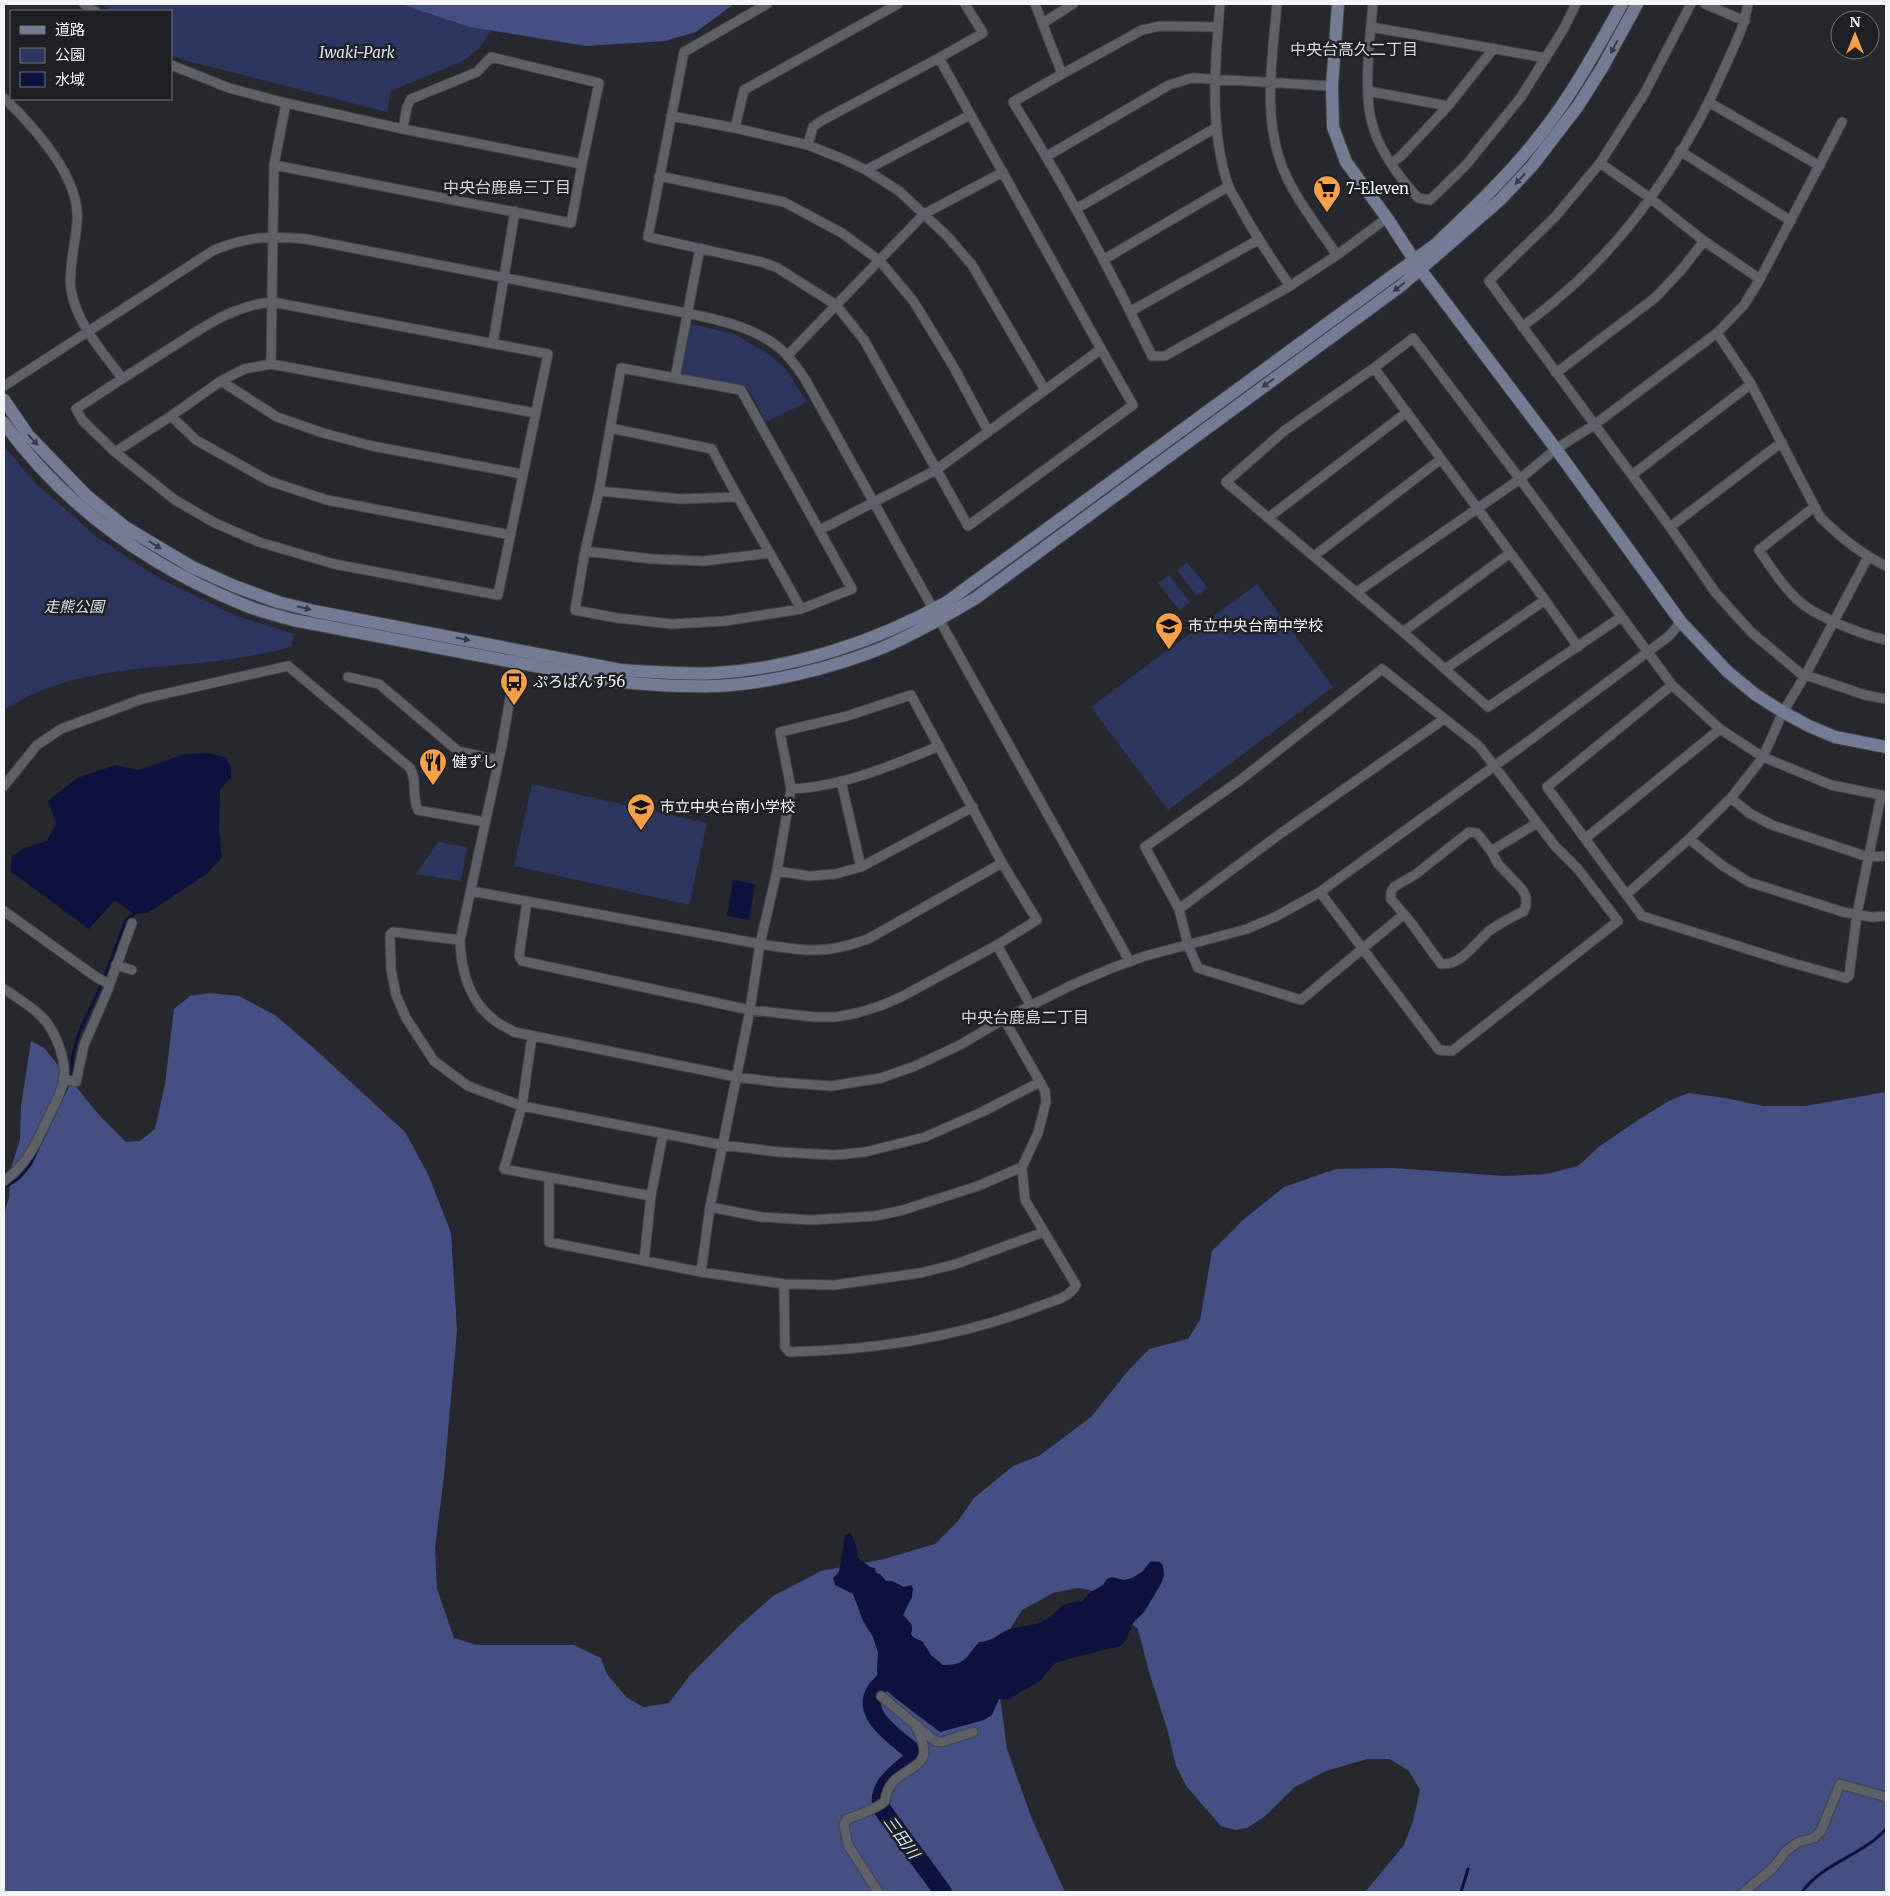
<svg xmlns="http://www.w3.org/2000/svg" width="1890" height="1896" viewBox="0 0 1890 1896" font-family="Merriweather,'Noto Sans JP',serif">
  <rect width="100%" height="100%" fill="#28292f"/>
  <!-- green -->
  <path fill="#2c365e" d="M100,4H508L480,47L463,61L391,91L387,112L183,60L171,55V11H110Z
    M691,324L734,334L770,355L785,368L807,402L766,422L751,393L743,385L682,374L679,369L688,326Z
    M4,446L34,482L98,538L157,577L234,615L294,634L291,647C277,650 264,654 250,656C168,671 77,662 4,710Z
    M1187,562L1208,588L1197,596L1177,570Z
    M1169,575L1190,602L1180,611L1158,583Z
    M1257,584L1333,687L1168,810L1091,707Z
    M532,784L707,823L689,905L514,866Z
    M438,842L467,847L461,881L416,874Z"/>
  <!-- forest -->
  <path fill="#445083" d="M401,4H734L696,32L665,41L586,46L470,27Z
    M210,993L239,996L275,1015L317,1051L405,1132L428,1174L451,1233L457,1330L444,1476L435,1548L437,1589L454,1638L477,1645H574L601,1658L607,1674L626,1697L643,1707L669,1703L691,1674L740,1625L773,1596L821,1571L884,1559L935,1544L958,1521L974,1498L1013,1466L1039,1456L1091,1417L1127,1372L1149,1349L1188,1339L1200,1320L1212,1251L1243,1220L1284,1187L1336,1169L1392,1168L1505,1176L1547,1174L1578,1166L1600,1146L1638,1120L1669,1101L1688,1093L1725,1098L1763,1106H1805L1886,1092V1892H1365L1404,1845L1413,1821L1420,1790L1409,1771L1390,1759H1367L1326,1771L1295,1787L1264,1817L1247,1828L1235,1830L1221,1826L1187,1787L1176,1766L1168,1732L1149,1672L1138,1629L1090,1590L1078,1588L1053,1593L1022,1610L1010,1629L998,1682L1007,1749L1032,1819L1065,1892H4V1213L9,1198L10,1172L20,1139L21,1106L31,1041L44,1048L100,1116L126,1142L140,1141L155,1129L165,1084L174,1009L190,996Z"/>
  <!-- water -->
  <path fill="#0e123f" d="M206,753L225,757L231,767V778L220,789L219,829L222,857L208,873L148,913L134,914L115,900L89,929L10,871L12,856L24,848L47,841L56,823L48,801L77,778L116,765L139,770L185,754Z
    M733,880L755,884L749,920L727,916Z
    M850,1532L857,1548V1557L870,1567L875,1568L876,1573L880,1574L886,1581H892L904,1587L911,1585L913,1588L912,1597L903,1615C910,1623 914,1623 911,1634L913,1637L923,1642L931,1655L943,1665C966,1665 965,1658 979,1642C991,1642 997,1635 1007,1630C1020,1625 1033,1627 1045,1620C1063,1610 1056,1603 1082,1601L1089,1593L1103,1585L1107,1579L1112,1577L1124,1580L1132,1578L1142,1572L1151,1561L1160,1562L1163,1566L1164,1575L1161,1584L1144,1612L1133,1623L1125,1641L1120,1647L1106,1649L1055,1663L1040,1681L1007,1700L999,1699L992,1715L984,1720L940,1732L895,1698L880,1684L877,1671L878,1653L873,1637L863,1621L853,1594L835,1585L833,1578L839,1572L845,1536Z"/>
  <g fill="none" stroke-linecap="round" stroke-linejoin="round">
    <!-- stream -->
    <path stroke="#0e123f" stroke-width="3" d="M69,1078L72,1069V1058L79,1033L100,988L126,920L134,914
      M4,1188L19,1178L30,1165L67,1087
      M1461,1892L1468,1869
      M1802,1892C1824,1862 1862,1856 1886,1829"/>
    <!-- river -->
    <path stroke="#0e123f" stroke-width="18" d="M895,1666C892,1676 882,1682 876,1690C859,1714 896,1737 912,1751L914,1755L913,1759C898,1772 875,1786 882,1809L943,1892"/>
    <!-- street casing -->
    <g stroke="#434448" stroke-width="11">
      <path id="street" d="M84,4L95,11
        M767,4L684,52L648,237L761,262L776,267L836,305L864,340L968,526L1133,405L1101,349L936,470L820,530
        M965,4L983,33L939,58L1101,349
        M1035,4L1062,74L1013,102C1064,184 1110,269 1152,356H1165L1290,286L1337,255L1387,218
        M1220,4C1215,63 1209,127 1228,185C1231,193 1237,201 1241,209C1256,236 1272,260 1290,286
        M1277,4C1272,61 1261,124 1287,178C1300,205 1320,230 1337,255
        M1373,4C1370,36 1363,92 1372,123C1379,151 1399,177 1418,198L1430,200L1466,165L1521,97L1563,30L1576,4
        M1691,4L1644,94L1600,163L1555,217L1489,281L1670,527L1715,592L1751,632L1800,673L1865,695L1886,699
        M1705,4L1745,21
        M1043,23L1073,4
        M1371,27L1546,58
        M171,65L229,88L286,103
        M1062,74L1142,30L1160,26L1218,27
        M1368,91L1448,106
        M4,98C33,126 81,178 77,222C76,242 68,269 71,290C77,324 102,351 122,378
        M1710,103L1820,166
        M671,116L735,128L808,145L843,159L866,170L899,191L948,237L972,265L1045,390
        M735,128L744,90L898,4
        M403,129L407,107L411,99L477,72L491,57L599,83L582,164
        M808,145L813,127L821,121L939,58
        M1680,151L1791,221
        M1047,156L1169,85L1192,78L1332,86
        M1392,163L1401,156L1448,106L1494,48
        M1600,163L1650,198L1704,241L1760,279
        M866,170L970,115
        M659,176L784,202L842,233L880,261L914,302L953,366L988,431
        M1076,209L1217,127
        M1103,260L1229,186
        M272,302L548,354L498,595L334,564L259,542L215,523L175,500L115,452L83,421L76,409C106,389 137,369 169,349C203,328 230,306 272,302Z
        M1131,311L1258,240
        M1522,327C1547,308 1572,288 1594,265C1645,214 1695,137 1723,71C1733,49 1744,28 1748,4
        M1717,333L1751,384L1820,517C1840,537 1861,554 1886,566
        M493,343L515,211
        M787,356L924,214L1003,172
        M271,364L535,413
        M1374,368L1545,600L1578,647
        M1556,373L1656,297L1682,269L1704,241
        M675,378L741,390L852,589L801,609L725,621L672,624L617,618L575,610L585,551L599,491L621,368L675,378L700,248
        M221,381L277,417L323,433L372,446L522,474
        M4,386L214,250C249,236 269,236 306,239L686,313C720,320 760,328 786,354C793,362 799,370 805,379L1130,962
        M171,416L196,440L269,481L327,500L511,535
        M610,428L712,449C740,504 772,555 801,609
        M115,452L171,416L221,381L244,369L271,364L274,165L286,103L403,129L582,164L571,223L274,165
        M1632,475L1751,384
        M599,491L681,499L736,497
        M1814,507L1759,550C1772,569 1786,592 1805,606C1825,620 1863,635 1886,640
        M1268,518L1407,412
        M1670,527L1782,442
        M585,551L652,559L704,561L770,553
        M1314,556L1441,459
        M1357,592L1520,479L1556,449L1594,425L1717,333L1744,305L1760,279L1842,122
        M1621,617L1488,707L1403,632L1226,482L1284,431L1374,368L1413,338L1520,479L1672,685L1720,729L1763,757L1831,785L1886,796
        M1403,632L1510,553
        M517,657L502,745L460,940C461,970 469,1001 494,1020C500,1025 508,1028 514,1032L737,1077L775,1082L831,1086L881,1078L915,1066L960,1045L1004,1019L1074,984L1112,968L1145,956L1247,929L1277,916L1320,892L1522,746L1669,636L1681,622
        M1445,669L1545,600
        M348,677L379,684L458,751L498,760
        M1672,685L1547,787L1642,916L1789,962L1846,978L1849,976L1857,914L1881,796
        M841,781L861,867
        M4,786L37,745L61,729L142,699L288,666L410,768C418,782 411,795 418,810L485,822
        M791,789C841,787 894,765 939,746
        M1731,798L1749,813L1772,825L1868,857L1886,856
        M1469,832L1477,833L1491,851L1498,864L1522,889L1526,897V905L1524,911C1512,917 1500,923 1489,931C1475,943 1461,966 1441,964L1409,920L1391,899V892L1394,887L1416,874Z
        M1586,838L1720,729
        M1689,839L1723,866L1749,882L1843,912L1872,917L1886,916
        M1491,851L1537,823
        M777,871L809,876L835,874L861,867L973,807
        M471,891L760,944C804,951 824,955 868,939L1002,863
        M1320,892L1439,1050L1452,1051L1618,921L1578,869L1555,846L1479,746L1382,669L1239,781L1145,847L1179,909L1188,945L1198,968L1301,1000L1403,915
        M1627,894L1689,839L1731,798L1763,757L1783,712L1806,674L1868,557
        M527,901L519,956L522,961L750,1010L815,1017H836L857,1013L880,1006L901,997L997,945
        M1179,909L1280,834L1444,719
        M4,911L96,977L109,984
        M460,940L393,932L390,935L391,969L396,995L406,1018L434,1061L468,1086L522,1106L722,1145L779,1152L835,1155L865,1152L925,1137L982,1112L1040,1082L1004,1019
        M116,965L132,970
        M4,989C16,997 31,1006 41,1016C56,1031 68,1062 63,1084C59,1097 52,1110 46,1122C36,1145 25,1166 4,1181
        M532,1036L522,1106L504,1169L651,1196
        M63,1079L76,1082L84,1045L107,992L132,923
        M549,1178V1242L701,1272L784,1284L834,1285L920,1273L956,1264L1044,1232
        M710,1207L761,1217L811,1220L875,1216L903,1210L978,1186L1022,1167
        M644,1261L651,1196L663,1134
        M701,1272L710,1207L750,1010L760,944L777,871L791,789L780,732L847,716L911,695L1002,863L1037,920L997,945L1031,1006
        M784,1284L785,1347L789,1352C874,1350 957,1338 1037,1307C1050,1302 1070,1298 1076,1285L1025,1200L1022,1167L1038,1133L1046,1102L1045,1091L1040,1082
        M881,1696L935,1741L942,1742L973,1732
        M878,1892L848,1845L844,1825L847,1819C860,1814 875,1810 885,1801C890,1759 945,1779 915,1725
        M1744,1892L1773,1868L1786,1851L1798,1842L1814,1838L1821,1831L1840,1784L1886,1797"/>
    </g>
    <!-- secondary casing -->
    <g stroke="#434448" stroke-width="14">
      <path id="secondary" d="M1338,4L1332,86L1333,127L1346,162L1387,218L1420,269L1556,449L1681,622L1727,671L1756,695L1783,712L1809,726L1835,737L1886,747
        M4,400L28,435L87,496L125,527L192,567L234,586L278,602L314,611L621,670C653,672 685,675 716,673C796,668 877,641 947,602L1436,244C1474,208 1512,172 1544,130C1574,91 1598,47 1622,4
        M4,423C65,507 147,565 242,604C258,611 276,615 293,620L619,682C651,685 682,687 715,686C768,684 832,668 882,648C915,634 945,616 976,598L1402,285L1500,200L1532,166L1578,106L1602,68L1637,4"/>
    </g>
    <!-- street -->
    <use href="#street" stroke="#5f6168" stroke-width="9"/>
    <!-- secondary -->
    <use href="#secondary" stroke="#747b94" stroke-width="12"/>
  </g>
  <!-- one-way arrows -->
  <defs><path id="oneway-solid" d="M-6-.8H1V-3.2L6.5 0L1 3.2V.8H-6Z" transform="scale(1.25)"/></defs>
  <g fill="#383b46">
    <use href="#oneway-solid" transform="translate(1614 47) rotate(118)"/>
    <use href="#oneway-solid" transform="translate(1520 179) rotate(133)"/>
    <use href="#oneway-solid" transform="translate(1399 287) rotate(142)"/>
    <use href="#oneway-solid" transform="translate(1268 383) rotate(144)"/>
    <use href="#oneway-solid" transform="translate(33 440) rotate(47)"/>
    <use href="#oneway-solid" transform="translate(155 545) rotate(32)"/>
    <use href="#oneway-solid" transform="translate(304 608) rotate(14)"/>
    <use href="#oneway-solid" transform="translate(463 639) rotate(11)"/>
  </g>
  <!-- icons -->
  <defs>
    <g id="supermarket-pin" transform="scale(1.4375)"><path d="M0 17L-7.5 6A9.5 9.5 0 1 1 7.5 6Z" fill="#f8a14a" stroke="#1e2025"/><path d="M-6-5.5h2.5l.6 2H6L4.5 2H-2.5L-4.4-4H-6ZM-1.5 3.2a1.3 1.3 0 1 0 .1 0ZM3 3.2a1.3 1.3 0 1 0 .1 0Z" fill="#111"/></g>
    <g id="school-pin" transform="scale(1.4375)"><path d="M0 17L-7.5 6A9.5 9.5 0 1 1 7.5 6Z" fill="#f8a14a" stroke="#1e2025"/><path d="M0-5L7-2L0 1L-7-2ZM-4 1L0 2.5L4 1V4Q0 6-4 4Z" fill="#111"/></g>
    <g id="bus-pin" transform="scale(1.4375)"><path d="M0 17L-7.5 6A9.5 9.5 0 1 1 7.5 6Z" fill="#f8a14a" stroke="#1e2025"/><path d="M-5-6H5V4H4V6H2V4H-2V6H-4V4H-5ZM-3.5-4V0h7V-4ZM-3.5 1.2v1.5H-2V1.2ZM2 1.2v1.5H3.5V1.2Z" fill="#111"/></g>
    <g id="restaurant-pin" transform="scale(1.4375)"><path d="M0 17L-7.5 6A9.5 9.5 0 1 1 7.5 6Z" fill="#f8a14a" stroke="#1e2025"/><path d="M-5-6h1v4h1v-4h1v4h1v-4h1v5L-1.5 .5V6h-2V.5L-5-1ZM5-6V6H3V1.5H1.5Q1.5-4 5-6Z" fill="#111"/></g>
  </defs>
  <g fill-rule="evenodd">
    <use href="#supermarket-pin" x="1327" y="189"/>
    <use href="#school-pin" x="1169" y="626"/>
    <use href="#bus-pin" x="514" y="682"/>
    <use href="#restaurant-pin" x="433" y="762"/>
    <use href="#school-pin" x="641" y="807"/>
  </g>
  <g text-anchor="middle" stroke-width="5" stroke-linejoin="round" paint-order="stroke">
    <!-- park labels -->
    <g font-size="15" font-style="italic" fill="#dbe0f0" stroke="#1e2025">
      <text x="357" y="58">Iwaki-Park</text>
      <text x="74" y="612">走熊公園</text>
    </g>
    <!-- poi labels -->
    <g font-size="15" fill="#f4f5f8" stroke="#1e2025" text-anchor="start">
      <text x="1346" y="194">7-Eleven</text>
      <text x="1188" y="631">市立中央台南中学校</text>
      <text x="533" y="687">ぷろばんす56</text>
      <text x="452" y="767">健ずし</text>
      <text x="660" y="812">市立中央台南小学校</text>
    </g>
    <!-- neighbourhood labels -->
    <g font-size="16" fill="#d4d6de" stroke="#1e2025">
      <text x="1354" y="55">中央台高久二丁目</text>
      <text x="507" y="193">中央台鹿島三丁目</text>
      <text x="1025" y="1023">中央台鹿島二丁目</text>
    </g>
    <!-- water labels -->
    <g font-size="16" font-style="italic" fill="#d2dbfc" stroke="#1e2025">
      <text transform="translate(902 1837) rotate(54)" y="6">三田川</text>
    </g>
  </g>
  <!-- border -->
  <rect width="1890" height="1896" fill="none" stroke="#f4f5f8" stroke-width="10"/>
  <!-- legend -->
  <rect x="10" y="10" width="162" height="90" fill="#1e2025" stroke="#747579"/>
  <rect x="20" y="26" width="25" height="8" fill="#747b94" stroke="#747579"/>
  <text x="55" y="35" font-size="15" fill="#f4f5f8">道路</text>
  <rect x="20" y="48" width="25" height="15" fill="#2c365e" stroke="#747579"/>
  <text x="55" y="60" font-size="15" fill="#f4f5f8">公園</text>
  <rect x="20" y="72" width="25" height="15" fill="#0e123f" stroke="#747579"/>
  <text x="55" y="85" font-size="15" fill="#f4f5f8">水域</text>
  <!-- north arrow -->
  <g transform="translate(1855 35)"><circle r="24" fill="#1e2025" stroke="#747579"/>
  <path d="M0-4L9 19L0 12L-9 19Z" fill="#f8a14a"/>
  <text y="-8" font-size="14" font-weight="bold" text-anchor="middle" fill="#f4f5f8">N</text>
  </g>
</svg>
